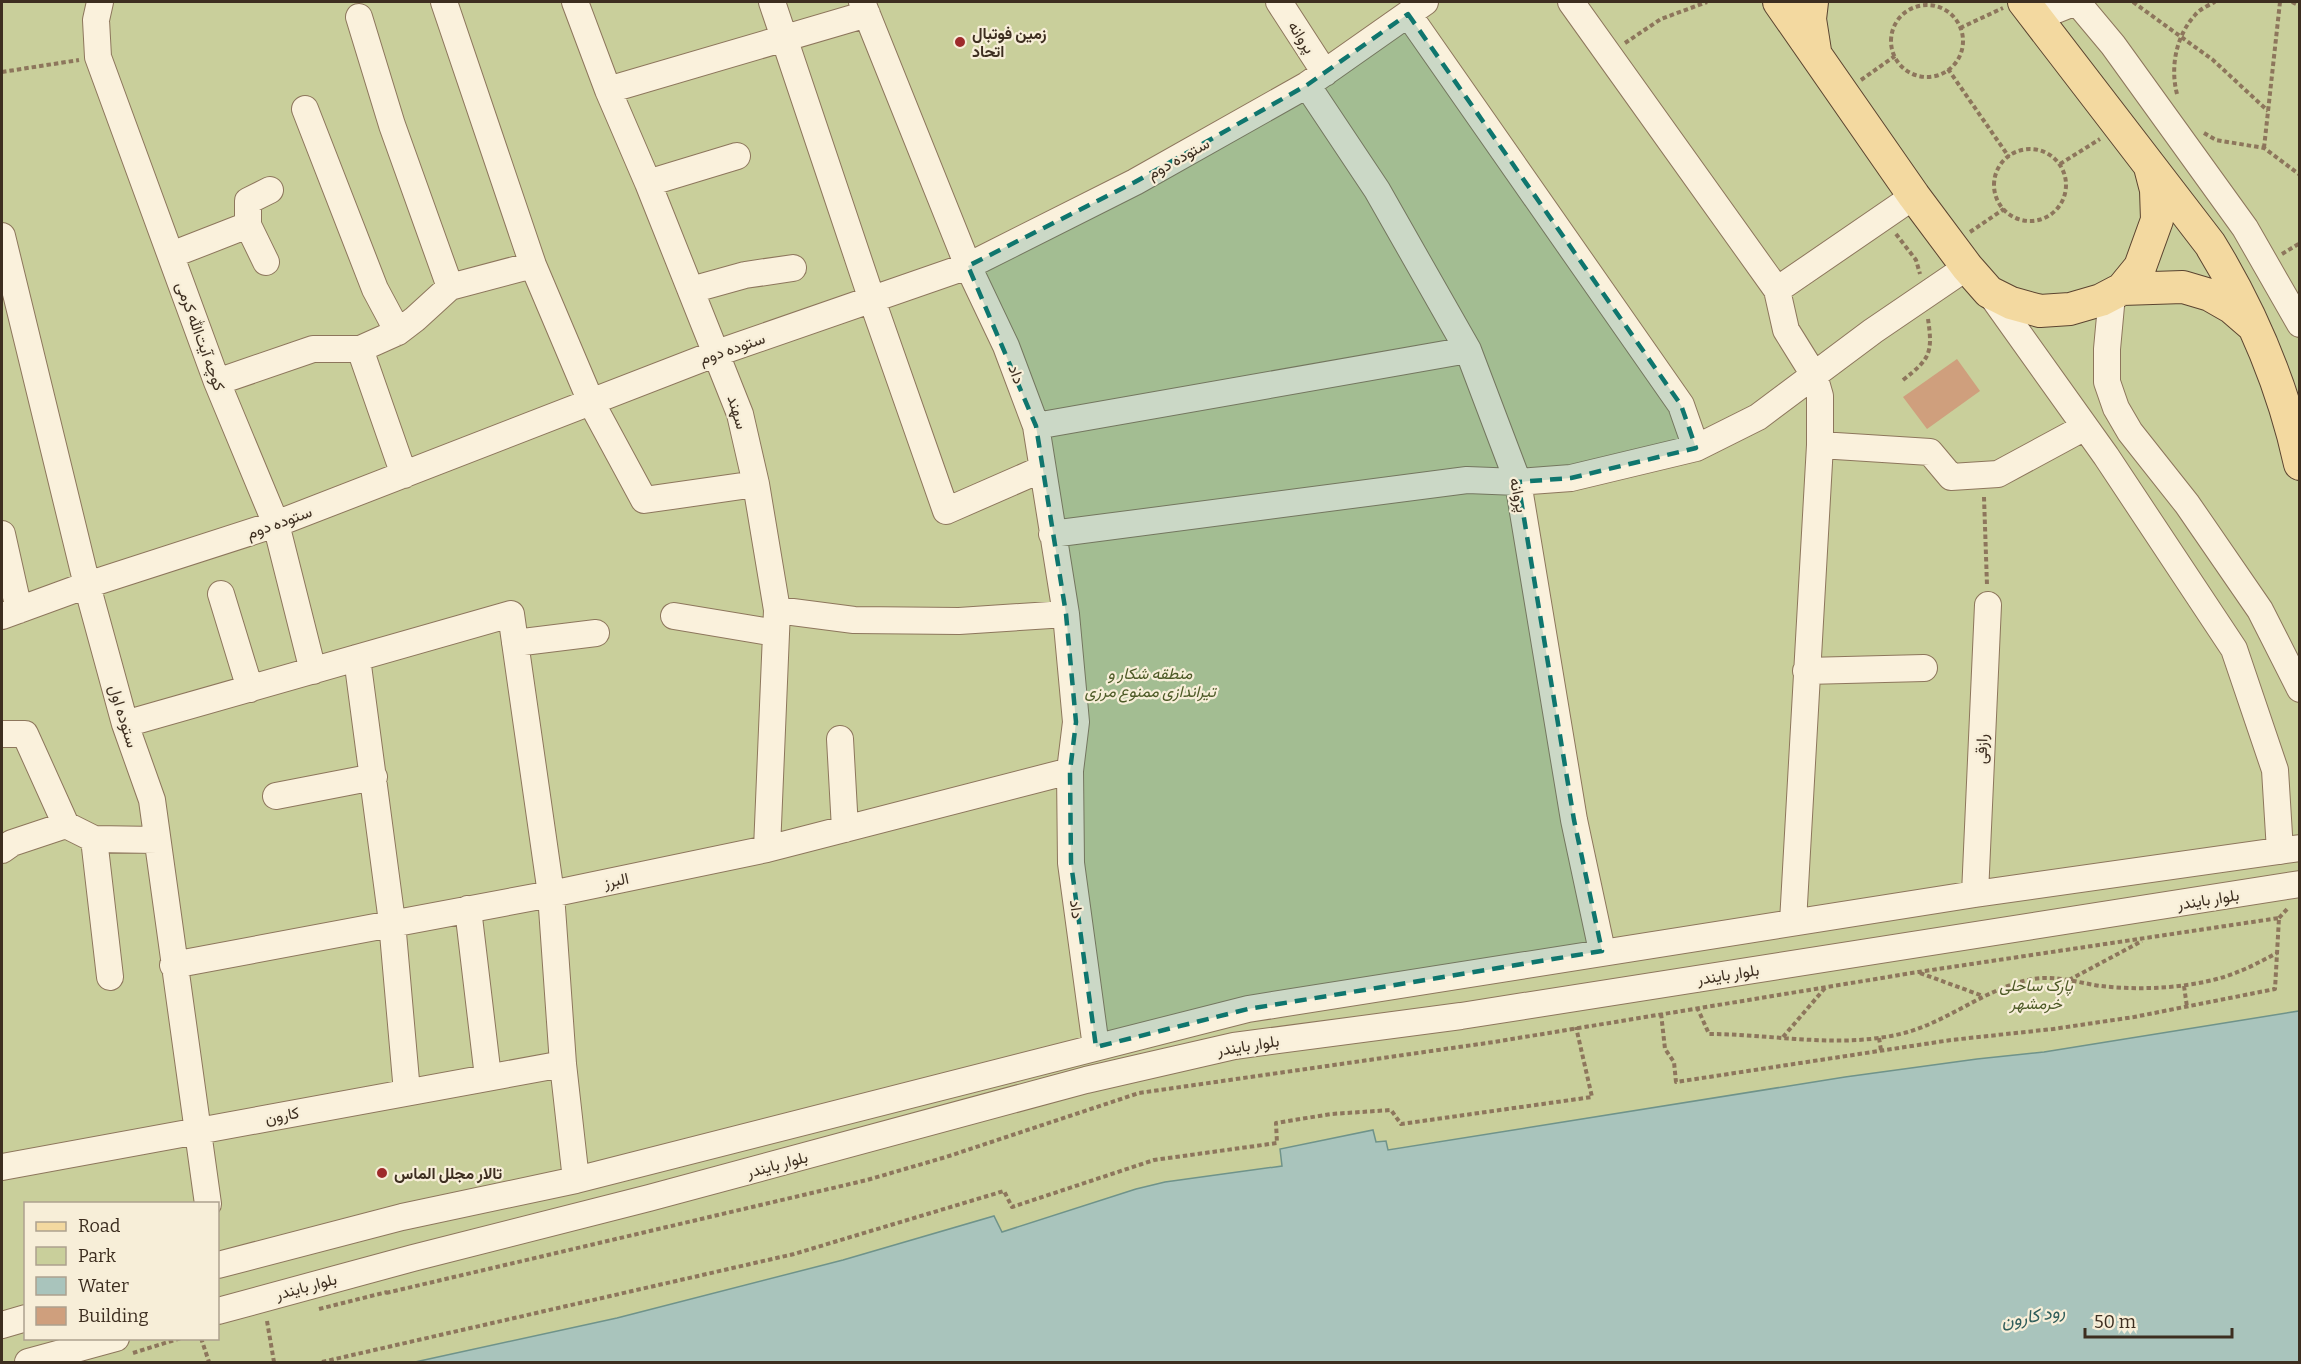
<svg xmlns="http://www.w3.org/2000/svg" width="2301" height="1364" viewBox="0 0 2301 1364" font-family="Bitter,Vazirmatn,serif">
  <rect width="100%" height="100%" fill="#f0e4c8"/>
  <!-- green -->
  <path fill="#c9cf9b" fill-rule="evenodd" d="M2,2H2299V1362H2ZM26,1204H218V1338H26Z"/>
  <!-- water -->
  <path fill="#a9c4bc" stroke="#6f938a" stroke-width="1.5" d="M2299,1011V1362H415L617,1318L843,1260L994,1216L1002,1232L1136,1189L1165,1182L1282,1166L1280,1149L1373,1130L1376,1142L1386,1141L1388,1150L1845,1077L1977,1059L2044,1052Z"/>
  <!-- building -->
  <path fill="#cf9f7d" d="M1957,359L1980,391L1927,429L1903,397Z"/>
  <g fill="none" stroke-linecap="round" stroke-linejoin="round">
    <!-- minor casing -->
    <g stroke="#8d765c" stroke-width="28">
      <path id="minor" d="M100,2L96,20L98,57L217,382L276,524L313,671
        M444,2L533,265L591,402L644,500L756,484
        M575,2L608,90L648,183L740,414L756,484L777,610L767,849
        M772,2L872,300L946,511L1042,469
        M1279,2L1325,73
        M1571,2L1777,290L1914,196
        M2077,2L2113,45L2245,228L2300,324
        M1408,14L1681,405L1696,448
        M359,17L392,125L450,287
        M2036,18L2076,2
        M1307,85L1377,190L1468,350L1518,482L1574,820L1602,951
        M608,90L867,14
        M305,109L375,289L398,332
        M648,183L737,156
        M248,225L266,262
        M2,236L87,585L125,724L152,800L208,1204
        M171,255L248,225V201L270,190
        M691,290L745,275L793,268
        M1777,290L1786,330L1814,375L1820,396V445L1793,922
        M1989,292L2106,456L2234,649L2275,770L2280,851
        M2112,295L2107,349V382L2116,408L2130,432L2187,504L2260,610L2300,689
        M360,349L404,475
        M217,382L313,349H360L398,332L415,319L450,287L533,265
        M1036,426L1468,350
        M1820,445L1930,452L1951,477L1998,474L2085,427
        M2,534L19,610
        M1052,534L1467,480L1518,482L1571,478L1696,448L1758,417L1873,331L1967,267
        M221,594L250,689
        M777,610L854,620L959,621L1066,614
        M2,616L87,585L276,524L717,353L968,266L1135,182L1307,85L1425,2
        M674,616L776,633
        M515,643L596,633
        M357,658L392,922L407,1092
        M1806,671L1924,668
        M125,724L511,614L551,894L563,1064L576,1180
        M2,734H25L66,825
        M840,739L845,829
        M1070,771L1071,863L1096,1047
        M276,796L374,777
        M94,839L110,977
        M2,850L12,843L66,825L94,839L157,840
        M1975,894L1988,605
        M468,909L488,1077
        M173,965L551,894L767,849L1070,771L1076,722L1066,614L1036,426L1006,346L968,266L862,2
        M2,1167L563,1064
        M218,1265L402,1217L576,1180L1248,1009L1975,894L2300,848
        M218,1311L413,1258L649,1198L1086,1080L1234,1046L1461,1016L2300,884
        M2,1325L26,1318
        M28,1362L116,1338"/>
    </g>
    <!-- major casing -->
    <g stroke="#5b4430" stroke-width="34">
      <path id="major" d="M1779,2L1914,196L1967,267L1989,292L2011,303L2040,311L2070,309L2101,300L2122,289L2183,287L2210,295L2231,307L2253,326
        M1812,2L1810,19L1815,51
        M2024,2L2210,244C2251,311 2283,386 2300,464
        M2122,289L2140,267L2157,220L2156,190L2150,167"/>
    </g>
    <!-- path -->
    <path stroke="#8d765c" stroke-width="4" stroke-dasharray="4.5 3" stroke-linecap="butt" d="M2133,2L2213,60L2268,111
      M2292,2L2300,6
      M1891 41a36 36 0 1 1 72 0a36 36 0 1 1-72 0Z
      M1960,28L2003,8
      M1625,43L1661,19L1707,2
      M1948,69L2009,157
      M2,72L79,60
      M1861,80L1895,56
      M2177,94C2170,67 2176,36 2195,15C2200,9 2209,5 2215,2
      M2204,133L2216,140L2264,148L2300,175
      M2264,148L2280,2
      M1994 185a36 36 0 1 1 72 0a36 36 0 1 1-72 0Z
      M2060,164L2100,139
      M1970,232L2004,209
      M1896,234L1916,260L1920,274
      M2282,254L2300,243
      M1903,380C1930,359 1933,353 1928,319
      M1984,497L1987,585
      M2279,918L2288,908
      M1920,973L1983,996
      M2069,980L2142,941
      M2184,986L2187,1007
      M1697,1007L1709,1034C1774,1034 1844,1050 1908,1032C1952,1019 1988,987 2033,979C2056,975 2079,983 2101,986C2143,991 2201,988 2240,971C2253,966 2265,959 2277,953
      M1783,1037L1825,988
      M1879,1038L1881,1050
      M386,1293L867,1180L946,1157L1139,1093L1494,1042L1918,972L2279,918L2275,989L2134,1017L2053,1029L1951,1040L1676,1082L1674,1062L1665,1049L1661,1013
      M319,1309L387,1292
      M267,1321L274,1362
      M201,1338L209,1362
      M133,1353L181,1338
      M322,1362L794,1254L1004,1191L1012,1207L1154,1160L1277,1143L1276,1123L1331,1114L1391,1110L1401,1124L1592,1097L1576,1027"/>
    <!-- minor -->
    <use href="#minor" stroke="#faf1dc" stroke-width="26"/>
    <!-- major -->
    <use href="#major" stroke="#f3d9a0" stroke-width="32"/>
  </g>
  <!-- marked area -->
  <path fill="#0f766e" fill-opacity="0.2" stroke="#0f766e" stroke-width="4.5" stroke-dasharray="12 8" stroke-linejoin="round" d="M1408,14L1681,405L1696,448L1571,478L1518,482L1574,820L1602,951L1248,1009L1096,1047L1071,863L1070,771L1076,722L1066,614L1036,426L968,266L1135,182L1307,85Z"/>
  <!-- markers -->
  <g fill="#9e2a2b" stroke="#f7eed8" stroke-width="2">
    <circle cx="960" cy="42" r="6"/>
    <circle cx="382" cy="1173" r="6"/>
  </g>
  <g text-anchor="middle" stroke-width="4.5" stroke-linejoin="round" paint-order="stroke">
    <!-- poi labels -->
    <g font-size="16" font-weight="bold" fill="#3d2e20" stroke="#f7eed8" text-anchor="start">
      <text x="972" y="39">زمین فوتبال<tspan x="972" dy="18">اتحاد</tspan></text>
      <text x="394" y="1179">تالار مجلل الماس</text>
    </g>
    <!-- street labels -->
    <g font-size="16" fill="#3d2e20" stroke="#f7eed8">
      <text transform="translate(1302 37) rotate(57)" y="6">پروانه</text>
      <text transform="translate(1178 158) rotate(-29)" y="6">ستوده دوم</text>
      <text transform="translate(201 336) rotate(70)" y="6">کوچه آیت‌الله کرمی</text>
      <text transform="translate(732 348) rotate(-19)" y="6">ستوده دوم</text>
      <text transform="translate(1017 374) rotate(69)" y="6">داد</text>
      <text transform="translate(738 412) rotate(73)" y="6">سهند</text>
      <text transform="translate(1519 495) rotate(78)" y="6">پروانه</text>
      <text transform="translate(279 522) rotate(-20)" y="6">ستوده دوم</text>
      <text transform="translate(124 716) rotate(73)" y="6">ستوده اول</text>
      <text transform="translate(1981 749) rotate(-88)" y="6">رازقی</text>
      <text transform="translate(616 880) rotate(-12)" y="6">البرز</text>
      <text transform="translate(2208 899) rotate(-9)" y="6">بلوار بایندر</text>
      <text transform="translate(1077 909) rotate(82)" y="6">داد</text>
      <text transform="translate(1728 974) rotate(-9)" y="6">بلوار بایندر</text>
      <text transform="translate(1248 1045) rotate(-9)" y="6">بلوار بایندر</text>
      <text transform="translate(282 1115) rotate(-11)" y="6">کارون</text>
      <text transform="translate(777 1164) rotate(-15)" y="6">بلوار بایندر</text>
      <text transform="translate(306 1286) rotate(-15)" y="6">بلوار بایندر</text>
    </g>
    <!-- park labels -->
    <g font-size="16" font-style="italic" fill="#4d5a26" stroke="#f7eed8">
      <text x="1150" y="679">منطقه شکار و<tspan x="1150" dy="18">تیراندازی ممنوع مرزی</tspan></text>
      <text x="2036" y="991">پارک ساحلی<tspan x="2036" dy="18">خرمشهر</tspan></text>
    </g>
    <!-- water labels -->
    <g font-size="18" font-style="italic" fill="#2f5d5a" stroke="#f7eed8">
      <text transform="translate(2033 1316) rotate(-10)" y="6">رود کارون</text>
    </g>
  </g>
  <!-- border -->
  <rect width="2301" height="1364" fill="none" stroke="#3d2e20" stroke-width="6"/>
  <!-- legend -->
  <rect x="24" y="1202" width="195" height="138" fill="#f7eed8" stroke="#ada18e" stroke-width="1.5"/>
  <rect x="36" y="1222" width="30" height="9" fill="#f3d9a0" stroke="#ada18e" stroke-width="1.5"/>
  <text x="78" y="1232" font-size="18" fill="#3d2e20">Road</text>
  <rect x="36" y="1247" width="30" height="18" fill="#c9cf9b" stroke="#ada18e" stroke-width="1.5"/>
  <text x="78" y="1262" font-size="18" fill="#3d2e20">Park</text>
  <rect x="36" y="1277" width="30" height="18" fill="#a9c4bc" stroke="#ada18e" stroke-width="1.5"/>
  <text x="78" y="1292" font-size="18" fill="#3d2e20">Water</text>
  <rect x="36" y="1307" width="30" height="18" fill="#cf9f7d" stroke="#ada18e" stroke-width="1.5"/>
  <text x="78" y="1322" font-size="18" fill="#3d2e20">Building</text>
  <!-- scale -->
  <path d="M2085 1328v9h147v-9" fill="none" stroke="#3d2e20" stroke-width="3"/>
  <text x="2094" y="1328" font-size="18" fill="#3d2e20" stroke="#f7eed8" stroke-width="4.5" paint-order="stroke">50 m</text>
</svg>
